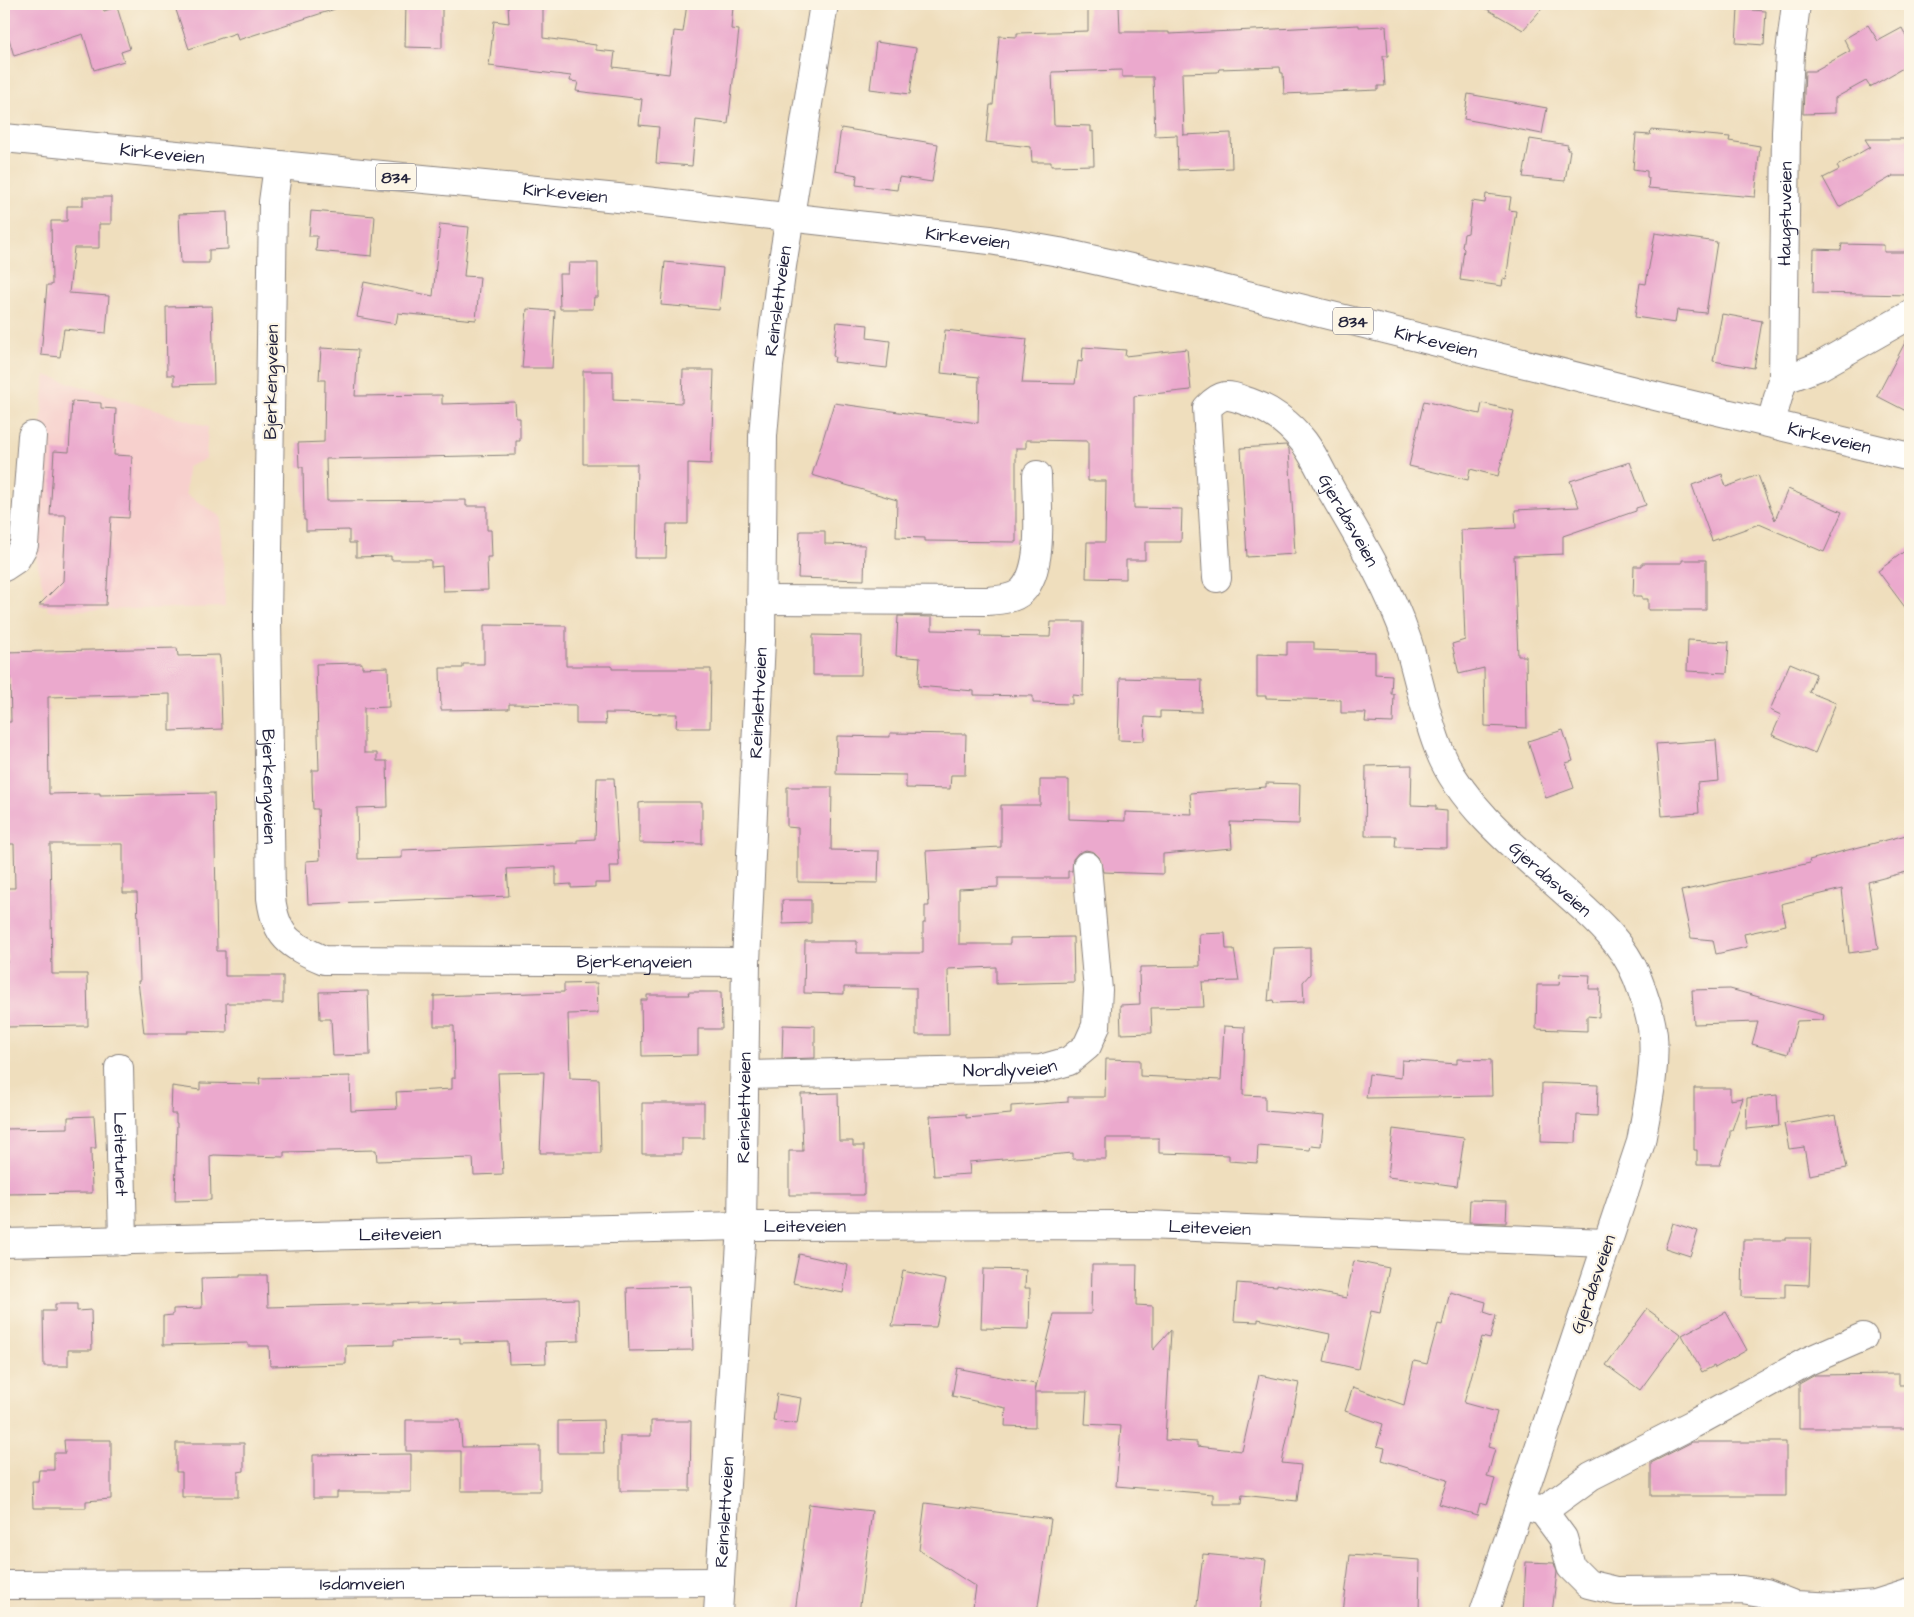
<svg xmlns="http://www.w3.org/2000/svg" width="1914" height="1617" viewBox="0 0 1914 1617" font-family="'Architects Daughter',sans-serif">
  <rect width="100%" height="100%" fill="#fcf5e5"/>
  <filter id="ink" filterUnits="userSpaceOnUse"><feTurbulence type="fractalNoise" baseFrequency=".02" numOctaves="2"/><feDisplacementMap in="SourceGraphic" scale="10" xChannelSelector="R" yChannelSelector="G"/><feConvolveMatrix kernelMatrix="1 2 1 2 8 2 1 2 1" color-interpolation-filters="sRGB"/></filter>
  <filter id="wash" filterUnits="userSpaceOnUse"><feTurbulence type="fractalNoise" baseFrequency=".0096" numOctaves="4" result="noise"/><feDisplacementMap in="SourceGraphic" scale="20" xChannelSelector="R" yChannelSelector="G"/><feGaussianBlur stdDeviation="1.12" result="paint"/><feColorMatrix in="noise" values="0 0 0 0 0 0 0 0 0 0 0 0 0 0 0 0 0 1.4 0 .05"/><feComposite in="paint" operator="in"/></filter>
  <g filter="url(#wash)">
    <rect width="100%" height="100%" fill="#efdebd"/>
    <!-- built -->
    <path fill="#f7d0cd" d="M45,375L208,427L206,459L188,467L186,494L221,517L225,607L48,611L32,538Z"/>
    <g id="blocks">
      <!-- building -->
      <path fill="#eba9cd" d="M4,4H102L104,11L117,7L130,49L121,52L124,61L94,70L83,34L14,56L9,39L4,41Z
        M174,4H334L335,9L238,40L236,33L189,49Z
        M406,4H442V48L405,47Z
        M508,4H543V38L596,45V50L615,52L613,67L669,74L674,31L683,32L687,4H719V6L733,7L731,29L739,30L728,124L696,120L692,166L656,163L659,127L639,125L642,99L576,91L578,82L570,81L571,76L489,66L494,21L509,23Z
        M1478,4H1546L1523,30Z
        M1088,5H1119L1120,32H1169V34L1359,25V27L1386,26L1388,56H1383L1385,86H1378V90L1284,94L1283,73H1281L1280,67L1219,69L1218,72L1182,73L1184,135H1182L1231,133L1232,168L1178,170L1177,135L1155,136L1153,77H1122V70L1052,72L1054,125L1091,126V132L1093,131L1094,165L1051,166V162H1032L1031,147L986,142L990,105H993L999,36L1017,37V33L1088,31Z
        M1738,9L1766,11L1764,45L1736,43Z
        M1868,25L1878,41L1902,28L1910,44V64L1870,87L1866,81L1835,98V113L1803,114L1805,71H1814L1850,51L1844,39Z
        M876,42L916,48L910,94L870,89Z
        M1468,94L1547,108L1542,134L1464,119Z
        M841,128L938,144L932,182L899,177L897,190L856,185L857,175L835,171Z
        M1651,130L1730,137L1729,141L1760,146L1755,197L1648,188L1649,178L1647,177V171L1633,169L1636,134L1650,135Z
        M1530,139L1568,145L1567,150H1570L1565,181L1523,177Z
        M1865,139H1910V176H1893L1839,207L1823,178L1839,170L1837,166L1870,147Z
        M1486,194L1511,197L1509,210L1516,211L1506,280L1503,279L1502,286L1460,280L1464,249L1462,247L1464,234L1468,233L1472,201L1485,203Z
        M83,197H111V224H99V248H74L69,293L109,296L106,333L64,329L60,357L41,355L47,285H52L51,221H67V206H83Z
        M311,211L375,216L372,256L316,251L317,236H309Z
        M227,212L228,249L209,250V263H181L179,214Z
        M440,224L469,227L464,276L480,277L476,320L398,313L396,324L357,317L364,282L433,296Z
        M1655,233L1717,242L1706,313L1677,310L1675,323L1635,317L1640,283L1646,284Z
        M1842,244L1884,245V252H1910V295L1813,293L1814,249L1841,250Z
        M665,262L723,268L719,310L661,305Z
        M569,263H598V297H594L593,309H560L559,274H568Z
        M212,306L214,384L174,385V375H167L166,307Z
        M527,309L555,311L552,368H522Z
        M1722,314L1762,321L1754,368L1713,361Z
        M837,322L868,325L867,338L890,341L887,368L834,362L835,357L833,356Z
        M945,330L1027,339L1022,383L1075,384L1078,361L1082,362L1083,347L1126,350L1125,356L1187,349L1191,390L1134,396V508L1182,509L1181,542H1145V560H1126V579L1086,578L1087,542H1105L1106,481H1088V441L1026,440V448H1016V542L925,541V538L896,537L897,500L812,475L834,403L978,423L979,377L941,373Z
        M1910,333V413L1877,396Z
        M321,348L358,350L355,396L442,395V404L515,402L516,418H520V441H516V455L326,459L327,501L466,500V506H487V530H491L492,557H487L488,590L443,591L442,566L431,567V560H391V556L356,557V543H349V530L306,531V520H304L303,467H299L298,443L324,442L325,380H319Z
        M683,370H714L711,464L688,463V524H667L666,558H635L637,464H583V371H613V400L682,403Z
        M72,401L101,403V408L116,409L114,455L132,456L129,518L111,517L106,605H39L63,581L66,515H50L54,451L69,452Z
        M1424,401L1480,414L1482,403L1514,411L1498,476L1470,469L1468,480L1409,466Z
        M1286,445L1289,449L1295,554L1247,557L1241,448Z
        M1630,462L1646,505L1636,508V511L1563,536V554L1514,556L1518,656H1526L1527,728L1485,726L1484,668L1459,674L1452,644L1465,640L1461,530L1516,528L1515,510L1579,507L1570,481Z
        M1722,474L1726,487L1758,475L1775,520L1788,489L1842,512L1824,552L1759,524L1712,541L1692,485Z
        M800,531H825V544L865,545L864,580L798,578Z
        M1910,547V614L1878,571Z
        M1682,560H1706V610H1648V599H1642V596H1633L1634,566H1642V563H1682Z
        M898,616L932,617V630L981,631L980,636L1050,637L1051,622H1084L1083,696L1072,695V704L1033,703V696L974,695V691L918,686L920,658L896,656Z
        M484,625L566,626V666H612V669H711L710,728H676L677,714L605,713L606,724H576V705L509,704V709L441,710L440,668H463V664H484Z
        M813,635L862,636L861,675H813Z
        M1688,640L1729,642L1727,673L1687,671Z
        M1287,642H1314V650L1375,652V674L1392,675L1391,694H1394L1393,723L1365,722L1366,713H1341V700L1266,698V696H1257V654L1287,655Z
        M177,648L178,656L219,655L220,659L222,729L170,731V694L48,697L49,794L100,793V795L214,793L217,951H225V976H283V1003H226L227,1032L188,1031V1033H144L138,981H140L137,893H123V844H50L52,974H87L88,1026L4,1027V963H7V888H15L14,844H6L5,821H4V722H11L10,677H4V652Z
        M362,663V668L388,667L389,707L364,708V753H377V761H387L388,807L357,808L358,859L402,858V850L577,843V840L595,839L597,778H614L619,866H609L610,883H595V887L571,888V884L556,885V867L507,869L509,896L308,904L306,861L320,860L318,809H313L312,782V770H319L316,664Z
        M1790,663L1816,674L1809,692L1836,703L1815,753L1772,735L1781,715L1770,710Z
        M1120,678L1202,680L1201,712L1160,711V718L1145,717L1144,741L1118,740Z
        M1563,730L1573,761L1566,763L1574,788L1546,798L1528,741Z
        M890,733L966,734L965,775H951L950,789L906,788V775L836,774L837,736L890,737Z
        M1716,740L1719,781L1697,783L1699,813L1662,816L1656,744Z
        M1412,765L1411,805L1436,806V810L1447,811V848L1395,847L1396,836H1365L1366,766Z
        M1040,780H1069V819L1125,821V812L1192,814L1190,793L1266,787V783L1300,784L1299,824L1230,822L1232,848L1163,854V874L1103,872L1099,857L1094,852L1086,850L1078,853L1073,859L1072,871H1068V878H998V887L959,889V944H1010V938L1073,937L1074,982L996,984V967L948,969L949,1035H916V988L844,987V994L804,993L805,941H857V953H923V923H925V906H929L926,851L1001,847V805H1040Z
        M787,787H832L831,850L879,851L878,883L798,882V828L787,827Z
        M646,802H702V844L639,843V803Z
        M1910,834V871L1868,882L1878,949L1849,953L1842,889L1781,904L1786,925L1744,934L1747,947L1716,954L1713,940L1691,938L1681,891L1810,863L1809,860Z
        M782,900H811V923L783,924Z
        M1225,933L1226,949H1234L1239,981L1202,982L1204,1007L1151,1008L1152,1033L1121,1034L1120,1005L1140,1004L1139,972H1140V967L1200,966L1199,934Z
        M1310,947V974L1303,982L1304,1002L1274,1003L1273,1000L1268,1001L1273,948Z
        M1560,974L1590,975L1589,989H1600L1599,1017L1587,1016V1031L1536,1029L1537,985H1559Z
        M597,983L598,1013L568,1014L570,1078L599,1079L601,1153H540L544,1072L498,1073L503,1174L474,1175L473,1158L377,1161L376,1150L284,1152V1157L214,1155L210,1156L211,1200L175,1201L177,1123H176V1114H171L172,1086L200,1090V1083L260,1084L259,1078L350,1076L351,1111L397,1109L396,1092L452,1089V1078H455L454,1026H434V996L564,992V984Z
        M1730,989L1824,1015L1823,1020L1797,1021L1788,1054L1752,1044L1758,1022L1694,1024L1692,990Z
        M368,991L370,1055L333,1056L331,1019H320L319,992Z
        M688,992H721L722,1029H698V1055L642,1056L641,1000H647V995H689Z
        M783,1025L815,1026V1058L782,1059Z
        M1224,1026L1245,1027L1243,1095L1265,1096V1111L1324,1116L1321,1146L1311,1145L1310,1150L1258,1146L1257,1163L1229,1161V1155L1159,1153V1138H1106V1159H1073V1153L969,1162L970,1174L934,1176L930,1116L966,1114V1118L1011,1114V1106L1068,1102V1097H1105L1106,1059L1140,1060V1076L1221,1080Z
        M1457,1059L1491,1060L1492,1096L1366,1098L1369,1074L1401,1078L1402,1060L1457,1064Z
        M1542,1083L1598,1085L1597,1116L1577,1115L1576,1143L1541,1142Z
        M1694,1088H1730V1100L1743,1098L1732,1130H1730V1135L1720,1165H1697V1150H1694Z
        M838,1093L839,1141H853V1146H864V1195H789V1151H803L801,1094Z
        M1777,1095L1779,1126L1746,1129L1747,1098Z
        M642,1103H704V1138H682V1154H642Z
        M1836,1115L1847,1168L1809,1175L1804,1147L1789,1149L1784,1124Z
        M94,1116L96,1148H91L92,1193L4,1194V1129L68,1128V1117Z
        M1393,1129L1464,1138L1457,1186L1388,1177Z
        M1470,1200L1507,1201L1506,1223L1469,1222Z
        M1673,1223L1698,1231L1690,1256L1665,1248Z
        M1786,1238H1811L1809,1285L1785,1284V1298L1742,1297L1743,1240H1786Z
        M799,1254L848,1265L843,1293L793,1283Z
        M1354,1261L1389,1268L1380,1313L1371,1311L1358,1369L1324,1361L1330,1334L1258,1319V1322L1234,1321L1237,1283L1277,1286V1284L1346,1298Z
        M1092,1265H1137L1136,1305L1153,1306V1350L1171,1330L1165,1440L1197,1442V1446L1242,1451L1259,1375L1299,1383L1282,1463L1301,1465L1297,1501L1242,1495L1241,1504H1213V1494L1116,1486L1121,1426L1085,1424L1087,1392H1035V1427L1005,1426L1006,1408L952,1396L957,1368L1035,1384V1391L1054,1314H1091Z
        M983,1269L1026,1270L1025,1288H1030L1029,1329L981,1328Z
        M903,1271L946,1280L936,1327L892,1326Z
        M240,1275H267L268,1307L578,1299L579,1341L545,1342L546,1363L509,1364L508,1342L460,1343V1338L394,1340V1345L346,1346V1364L270,1366L269,1346H248V1343L163,1345V1316L173,1315V1309L202,1308L201,1278L240,1277Z
        M691,1286L693,1350L629,1351L627,1288Z
        M1450,1292L1486,1302L1484,1312L1496,1316L1490,1339L1482,1337L1464,1403L1497,1412L1488,1447L1495,1449L1487,1477L1495,1479L1487,1505L1480,1503L1477,1515L1439,1504L1447,1480L1382,1460L1385,1448L1377,1446L1383,1424L1345,1411L1353,1387L1404,1405L1414,1361L1427,1364L1438,1324L1442,1325Z
        M55,1304H77V1311L91,1310L92,1350H68V1366H44L43,1311H55Z
        M1647,1309L1681,1334L1640,1390L1606,1365Z
        M1726,1312L1747,1350L1715,1368L1714,1366L1702,1372L1682,1335Z
        M1899,1374V1385H1910V1428H1799V1384L1815,1375Z
        M777,1394L801,1398L797,1424L773,1421Z
        M406,1420H460L462,1447L540,1446V1491H461V1451H406Z
        M603,1420L604,1453H558V1421Z
        M651,1421H691L690,1491H620V1436H651Z
        M64,1440H111V1499L86,1501V1508H33L32,1481H38L39,1470H54V1453H65Z
        M1692,1442H1786V1496H1651V1463Z
        M176,1443H244V1471L238,1472V1497H182V1472H176Z
        M411,1454V1492H337V1498H313V1455Z
        M925,1503L1051,1519L1037,1613H972L976,1587L919,1550Z
        M809,1504L872,1511L859,1613H795Z
        M1203,1554L1266,1560L1260,1613H1196Z
        M1350,1555L1420,1560L1419,1613H1343Z
        M1526,1562L1554,1563L1557,1572L1552,1613H1523Z"/>
    </g>
  </g>
  <g filter="url(#ink)">
    <use href="#blocks" fill-opacity="0" stroke="#88807c" stroke-width="1"/>
    <g fill="none" stroke-linecap="round" stroke-linejoin="round">
      <!-- minor casing -->
      <g stroke="#88807c" stroke-width="30">
        <g id="minor">
          <path id="s1" d="M278,166L273,202L267,620L271,898C276,937 289,945 324,960L746,962"/>
          <path d="M1783,380L1820,366L1910,315"/>
          <path id="s2" d="M1771,422L1783,380L1786,132L1790,53L1796,4"/>
          <path d="M4,567L16,559L24,545L32,436"/>
          <path id="s3" d="M1217,578L1207,408C1224,391 1228,395 1249,402C1270,409 1290,424 1304,442C1316,458 1324,478 1334,495C1361,541 1390,589 1407,640C1419,677 1425,716 1440,752C1463,809 1528,858 1573,899C1598,921 1624,945 1637,977C1644,995 1651,1016 1653,1035C1656,1071 1647,1107 1641,1142L1484,1613"/>
          <path d="M761,600L985,601C997,600 1013,600 1022,591C1045,568 1037,506 1037,475"/>
          <path id="s4" d="M119,1068L123,1241"/>
          <path id="s5" d="M745,1075L1041,1069L1069,1061L1087,1046L1096,1026L1098,990L1087,866"/>
          <path id="s6" d="M4,1243L742,1226L1145,1225L1606,1243"/>
          <path d="M1520,1505L1543,1511L1563,1538L1571,1567L1588,1584L1617,1591L1742,1590L1766,1594L1794,1605L1839,1607L1875,1604L1910,1593"/>
          <path d="M1543,1511L1591,1476L1693,1424L1808,1361L1863,1337"/>
          <path id="s7" d="M4,1585L720,1582"/>
          <path id="s8" d="M718,1613L742,1226L746,962L761,640L763,436L769,366L782,266L824,4"/>
        </g>
      </g>
      <!-- major casing -->
      <g stroke="#88807c" stroke-width="30">
        <g id="major">
          <path id="s9" d="M4,138L628,199L990,240L1059,252L1207,285L1659,397L1910,457"/>
        </g>
      </g>
      <!-- minor -->
      <use href="#minor" stroke="#fff" stroke-width="28"/>
      <!-- major -->
      <use href="#major" stroke="#fff" stroke-width="28"/>
    </g>
  </g>
  <g text-anchor="middle" stroke-width="4.5" stroke-linejoin="round" paint-order="stroke">
    <!-- shield labels -->
    <g fill="#fcf5e5" stroke="#63616e" stroke-width="1">
      <rect x="376" y="163.5" width="40" height="27" rx="4"/>
      <rect x="1333" y="307.5" width="40" height="27" rx="4"/>
    </g>
    <g font-size="16" font-weight="bold" fill="#22223b">
      <text x="396" y="183">834</text>
      <text x="1353" y="327">834</text>
    </g>
    <!-- street labels -->
    <g font-size="18" fill="#22223b" stroke="#fcf5e5">
      <text dy="6" stroke="none"><textPath href="#s9" startOffset="159">Kirkeveien</textPath></text>
      <text dy="6" stroke="none"><textPath href="#s9" startOffset="564">Kirkeveien</textPath></text>
      <text dy="6" stroke="none"><textPath href="#s2" startOffset="210">Haugstuveien</textPath></text>
      <text dy="6" stroke="none"><textPath href="#s9" startOffset="969">Kirkeveien</textPath></text>
      <text dy="6" stroke="none"><textPath href="#s8" startOffset="1314">Reinslettveien</textPath></text>
      <text dy="6" stroke="none"><textPath href="#s9" startOffset="1449">Kirkeveien</textPath></text>
      <text transform="translate(271 382) rotate(-89)" y="6">Bjerkengveien</text>
      <text dy="6" stroke="none"><textPath href="#s9" startOffset="1854">Kirkeveien</textPath></text>
      <text dy="6" stroke="none"><textPath href="#s3" startOffset="376">Gjerdåsveien</textPath></text>
      <text dy="6" stroke="none"><textPath href="#s8" startOffset="911">Reinslettveien</textPath></text>
      <text dy="6" stroke="none"><textPath href="#s1" startOffset="621">Bjerkengveien</textPath></text>
      <text dy="6" stroke="none"><textPath href="#s3" startOffset="796">Gjerdåsveien</textPath></text>
      <text dy="6" stroke="none"><textPath href="#s1" startOffset="1130">Bjerkengveien</textPath></text>
      <text dy="6" stroke="none"><textPath href="#s5" startOffset="265">Nordlyveien</textPath></text>
      <text dy="6" stroke="none"><textPath href="#s8" startOffset="506">Reinslettveien</textPath></text>
      <text dy="6" stroke="none"><textPath href="#s4" startOffset="86">Leitetunet</textPath></text>
      <text dy="6" stroke="none"><textPath href="#s6" startOffset="801">Leiteveien</textPath></text>
      <text dy="6" stroke="none"><textPath href="#s6" startOffset="1206">Leiteveien</textPath></text>
      <text dy="6" stroke="none"><textPath href="#s6" startOffset="396">Leiteveien</textPath></text>
      <text transform="translate(1593 1284) rotate(-71)" y="6">Gjerdåsveien</text>
      <text dy="6" stroke="none"><textPath href="#s8" startOffset="101">Reinslettveien</textPath></text>
      <text dy="6" stroke="none"><textPath href="#s7" startOffset="358">Isdamveien</textPath></text>
    </g>
  </g>
  <!-- margin -->
  <rect width="1914" height="1617" fill="none" stroke="#fcf5e5" stroke-width="20"/>
</svg>
